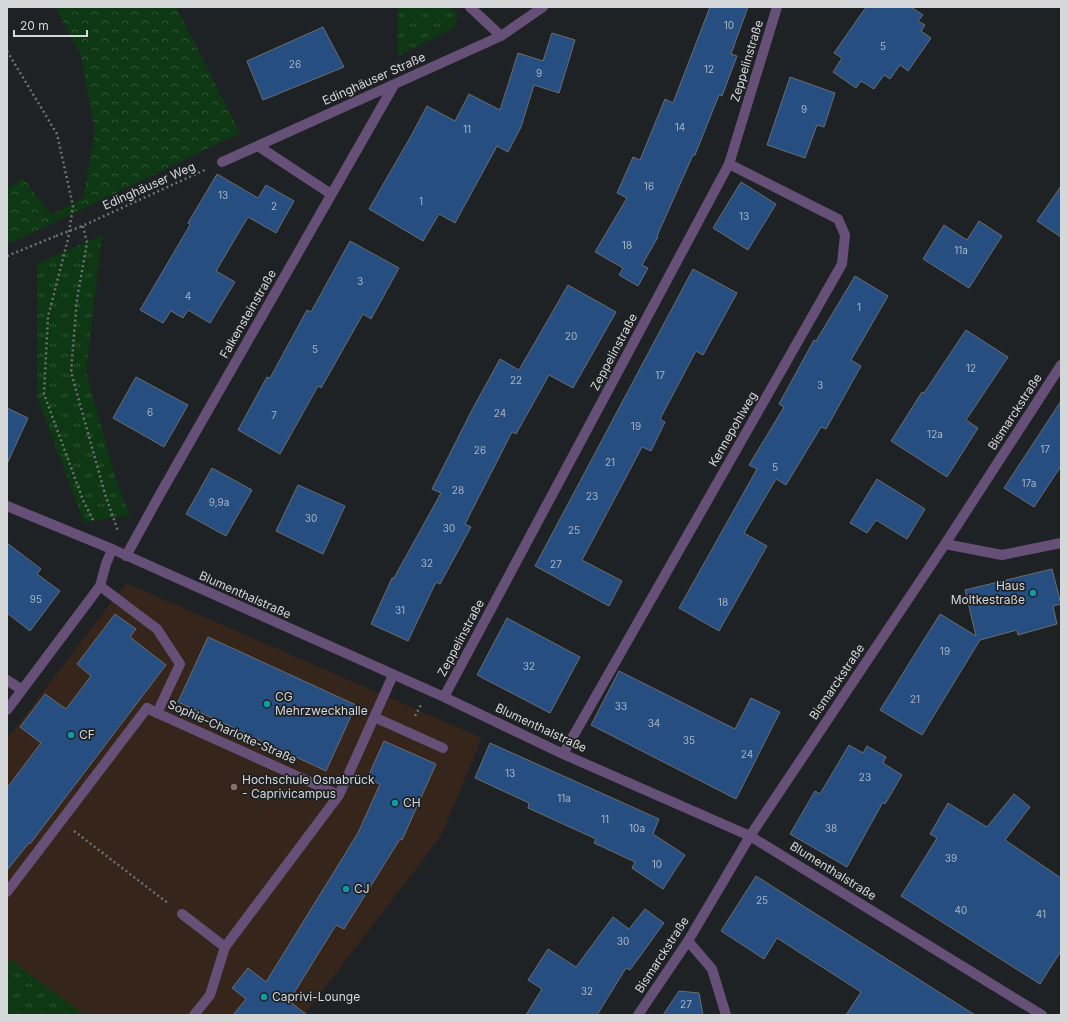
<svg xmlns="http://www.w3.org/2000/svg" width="1068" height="1022" viewBox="0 0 1068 1022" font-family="Inter,sans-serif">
  <defs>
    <pattern id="grass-tufts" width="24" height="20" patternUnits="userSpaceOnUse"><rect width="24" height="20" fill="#0e3813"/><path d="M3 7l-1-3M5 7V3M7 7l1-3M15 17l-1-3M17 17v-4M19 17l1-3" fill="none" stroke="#305435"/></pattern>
    <pattern id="forest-crowns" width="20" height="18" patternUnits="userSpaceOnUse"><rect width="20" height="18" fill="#0e3813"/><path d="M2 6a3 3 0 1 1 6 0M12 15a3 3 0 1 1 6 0" fill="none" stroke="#305435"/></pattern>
  </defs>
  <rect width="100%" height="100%" fill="#1f2225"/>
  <!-- education -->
  <path fill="#35251b" d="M126,583L482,738L441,836L304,1015H7V739Z"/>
  <!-- grass -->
  <path fill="url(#grass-tufts)" d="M398,7H449L458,14L454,28L398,56Z
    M102,235L86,372L116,480L130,515L84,522L37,396V264Z
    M10,959L82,1013L81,1015H7V963Z"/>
  <!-- forest -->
  <path fill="url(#forest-crowns)" d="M55,7H176L240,133L26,236L7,244V189L23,178L51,215L83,198L95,132L81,55Z"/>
  <!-- building -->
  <path fill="#264e80" stroke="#6a6d70" d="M710,7H748L731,54L737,56L722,96L719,95L695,155H693L657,236L658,237L642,265L648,268L638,286L619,275L623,268L595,252L627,198L617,193L633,157L640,160L665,99L673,103Z
    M866,7H911L923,15L918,21L925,25L921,31L931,38L908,71L900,65L890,79L884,75L874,89L861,81L856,88L833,72L842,58L834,53Z
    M323,27L344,67L263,100L247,61Z
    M552,33L575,40L559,93L534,85L521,127L508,152L497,146L455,223L439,214L423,241L369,209L411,136L427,106L455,121L469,94L500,110L518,53L543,61Z
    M790,77L835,93L824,127L817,125L805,158L767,145Z
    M217,174L258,198L266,185L294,201L276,233L248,217L216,271L235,282L210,323L188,310L183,318L171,311L163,323L140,310L190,225L188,223Z
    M741,182L776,204L748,250L713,228Z
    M1061,186V237L1037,221Z
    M979,221L1002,236L969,288L923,259L944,225L967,240Z
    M350,241L399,268L371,319L363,314L321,388L318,386L280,454L238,430L267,377L270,378L307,310L311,312Z
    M693,269L737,293L703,355L696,351L660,419L665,422L651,451L642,447L582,560L622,581L609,606L535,566Z
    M855,276L888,296L851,360L861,366L826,429L821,427L786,485L776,479L744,533L767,546L719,631L679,608L757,469L749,465L784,407L779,404L814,340L816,341Z
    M568,285L616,312L573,388L549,375L516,434L512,432L465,524L471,527L440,584L436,582L408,641L371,624L392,578H394L441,493L432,489L472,410L500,359L519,370Z
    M966,330L1008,357L966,420L978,428L947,477L891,441L922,392L924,393Z
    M136,377L188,405L164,447L113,418Z
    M1061,401V466L1034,507L1004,488Z
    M7,408L28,418L7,464Z
    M212,468L252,490L226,536L186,514Z
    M877,479L925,509L907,539L876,520L867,533L850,523Z
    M298,485L345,506L323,554L276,531Z
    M7,543L41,569L37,574L60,591L30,631L7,613Z
    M1052,569L1061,604L1053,606L1057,624L1018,635L1017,630L980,640L922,735L880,710L940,614L976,636L965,590Z
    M115,614L136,629L130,637L166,665L30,844L29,843L7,870V788L41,743L20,727L45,694L66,709L91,676L77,664Z
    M507,618L580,657L550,713L477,675Z
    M208,637L356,705L326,771L178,702Z
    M619,671L735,729L751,698L780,712L736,799L591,725Z
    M384,741L436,764L402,840L400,839L344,929L336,925L289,1001L307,1015H233L246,999L232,988L248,968L266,982L358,833L380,784L367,779Z
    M490,743L659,819L653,834L685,855L663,889L632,868L635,862L594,843L596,839L528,808L529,803L475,778Z
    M849,745L863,753L867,746L886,757L883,763L902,775L885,804L883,802L847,867L790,834L815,791L820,794Z
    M1014,794L1030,807L1005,840L1061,878V951L1040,984L901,896L937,838L930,834L948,803L987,827Z
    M756,876L975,1015H846L861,992L777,938L764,959L721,931Z
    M645,909L664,923L630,970L626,968L597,1015H526L542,989L528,980L548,949L576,967L613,917L629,929Z
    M679,991L699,993L703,1015H663Z"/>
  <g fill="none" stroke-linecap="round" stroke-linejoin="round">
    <!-- path -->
    <path stroke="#6f7174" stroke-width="2.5" stroke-dasharray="2 3" stroke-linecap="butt" d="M7,51L57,134L73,206L68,239L48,317L44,394L83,500L94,522
      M83,226L87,243L77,299L71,372L105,494L118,531
      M80,227L207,169
      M7,256L56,236
      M415,716L421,705
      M74,831L169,904"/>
    <!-- service -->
    <path stroke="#675078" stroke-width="10" d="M100,586L157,629L180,664L157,713L339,795
      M374,717L443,748
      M182,914L225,947
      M194,1015L210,995L225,947L339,795L354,762L393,675"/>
    <!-- pedestrian -->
    <path stroke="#675078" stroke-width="10" d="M7,892L147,708L157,713"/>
    <!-- minor -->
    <path stroke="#675078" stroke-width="10" d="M470,7L501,36
      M258,146L331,194
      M222,162L501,36L543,7
      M7,506L112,549L444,697L563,754L750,836L1042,1015
      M945,544L1002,555L1061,543
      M126,556L159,496L394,85
      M7,680L22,690
      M444,697L729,164L777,7
      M7,710L100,586L106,564L112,549
      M563,754L842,264L845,235L838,219L729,164
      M688,941L712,969L726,1015
      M638,1015L688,941L750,836L945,544L1061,365"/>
    <!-- path-bridge -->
    <path stroke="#6f7174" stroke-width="2.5" stroke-dasharray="2 3" stroke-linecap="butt" d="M56,236L80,227"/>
  </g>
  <!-- markers -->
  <g fill="#0f9aa8" stroke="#1f2225" stroke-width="1.5">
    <circle cx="1033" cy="593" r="4"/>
    <circle cx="267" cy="704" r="4"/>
    <circle cx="71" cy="735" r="4"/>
    <circle cx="395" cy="803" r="4"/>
    <circle cx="346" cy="889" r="4"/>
    <circle cx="264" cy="997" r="4"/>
  </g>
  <circle fill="#8d6e63" stroke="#1f2225" stroke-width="1.5" cx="234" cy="787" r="4"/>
  <g text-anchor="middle" stroke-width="3.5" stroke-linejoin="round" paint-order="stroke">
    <!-- number labels -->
    <g font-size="10" fill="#aab5c3">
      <text x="729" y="29">10</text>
      <text x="883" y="50">5</text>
      <text x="295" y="68">26</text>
      <text x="709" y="73">12</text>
      <text x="539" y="77">9</text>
      <text x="804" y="113">9</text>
      <text x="680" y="131">14</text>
      <text x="467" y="133">11</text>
      <text x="649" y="190">16</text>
      <text x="223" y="199">13</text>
      <text x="421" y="205">1</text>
      <text x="274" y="210">2</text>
      <text x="744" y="220">13</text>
      <text x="627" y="249">18</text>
      <text x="961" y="254">11a</text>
      <text x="360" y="285">3</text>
      <text x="188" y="300">4</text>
      <text x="859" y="311">1</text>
      <text x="571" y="340">20</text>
      <text x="315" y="353">5</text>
      <text x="971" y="372">12</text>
      <text x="660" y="379">17</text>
      <text x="516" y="384">22</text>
      <text x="820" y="389">3</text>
      <text x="150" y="416">6</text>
      <text x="500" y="417">24</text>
      <text x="274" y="419">7</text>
      <text x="636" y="430">19</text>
      <text x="935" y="438">12a</text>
      <text x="1045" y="453">17</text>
      <text x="480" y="454">26</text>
      <text x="610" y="466">21</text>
      <text x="775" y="471">5</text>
      <text x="1029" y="487">17a</text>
      <text x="458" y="494">28</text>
      <text x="592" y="500">23</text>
      <text x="219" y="506">9,9a</text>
      <text x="311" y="522">30</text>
      <text x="449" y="532">30</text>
      <text x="574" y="534">25</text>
      <text x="427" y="567">32</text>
      <text x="556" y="568">27</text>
      <text x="36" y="603">95</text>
      <text x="723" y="606">18</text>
      <text x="400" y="614">31</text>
      <text x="945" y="655">19</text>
      <text x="529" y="670">32</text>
      <text x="915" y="703">21</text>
      <text x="621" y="710">33</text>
      <text x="654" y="727">34</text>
      <text x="689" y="744">35</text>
      <text x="747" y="758">24</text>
      <text x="510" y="777">13</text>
      <text x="865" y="781">23</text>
      <text x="564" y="802">11a</text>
      <text x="605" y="823">11</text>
      <text x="637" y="832">10a</text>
      <text x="831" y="832">38</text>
      <text x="951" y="862">39</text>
      <text x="657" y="868">10</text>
      <text x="762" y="904">25</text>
      <text x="961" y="914">40</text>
      <text x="1041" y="918">41</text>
      <text x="623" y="945">30</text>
      <text x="587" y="995">32</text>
      <text x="686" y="1008">27</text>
    </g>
    <!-- street labels -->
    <g font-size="12" fill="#d6d7d9" stroke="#1f2225">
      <text transform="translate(747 61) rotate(-73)" y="4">Zeppelinstraße</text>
      <text transform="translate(374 79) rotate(-24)" y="4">Edinghäuser Straße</text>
      <text transform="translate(149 186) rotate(-24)" y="4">Edinghäuser Weg</text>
      <text transform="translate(248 314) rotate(-60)" y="4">Falkensteinstraße</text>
      <text transform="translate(614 352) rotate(-62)" y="4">Zeppelinstraße</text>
      <text transform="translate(1015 412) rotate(-57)" y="4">Bismarckstraße</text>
      <text transform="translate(733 429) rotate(-60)" y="4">Kennepohlweg</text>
      <text transform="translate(245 595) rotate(24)" y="4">Blumenthalstraße</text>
      <text transform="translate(461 638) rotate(-62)" y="4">Zeppelinstraße</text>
      <text transform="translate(837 682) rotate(-56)" y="4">Bismarckstraße</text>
      <text transform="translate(541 728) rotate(25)" y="4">Blumenthalstraße</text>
      <text transform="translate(232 732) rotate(24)" y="4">Sophie-Charlotte-Straße</text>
      <text transform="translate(833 871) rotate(32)" y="4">Blumenthalstraße</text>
      <text transform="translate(662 955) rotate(-57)" y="4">Bismarckstraße</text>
    </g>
    <!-- poi labels -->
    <g font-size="12" fill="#d6d7d9" stroke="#1f2225" text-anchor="start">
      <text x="1025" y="590" text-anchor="end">Haus<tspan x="1025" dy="14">Moltkestraße</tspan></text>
      <text x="275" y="701">CG<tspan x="275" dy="14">Mehrzweckhalle</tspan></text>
      <text x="79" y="739">CF</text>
      <text x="242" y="784">Hochschule Osnabrück<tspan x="242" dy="14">- Caprivicampus</tspan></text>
      <text x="403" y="807">CH</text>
      <text x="354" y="893">CJ</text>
      <text x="272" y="1001">Caprivi-Lounge</text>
    </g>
  </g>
  <!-- border -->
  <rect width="1068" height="1022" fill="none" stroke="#d6d7d9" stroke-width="16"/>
  <!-- scale -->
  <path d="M14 30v6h73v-6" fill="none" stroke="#d6d7d9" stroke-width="2"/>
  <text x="20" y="30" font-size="12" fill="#d6d7d9" stroke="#1f2225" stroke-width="3" paint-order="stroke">20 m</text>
</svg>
